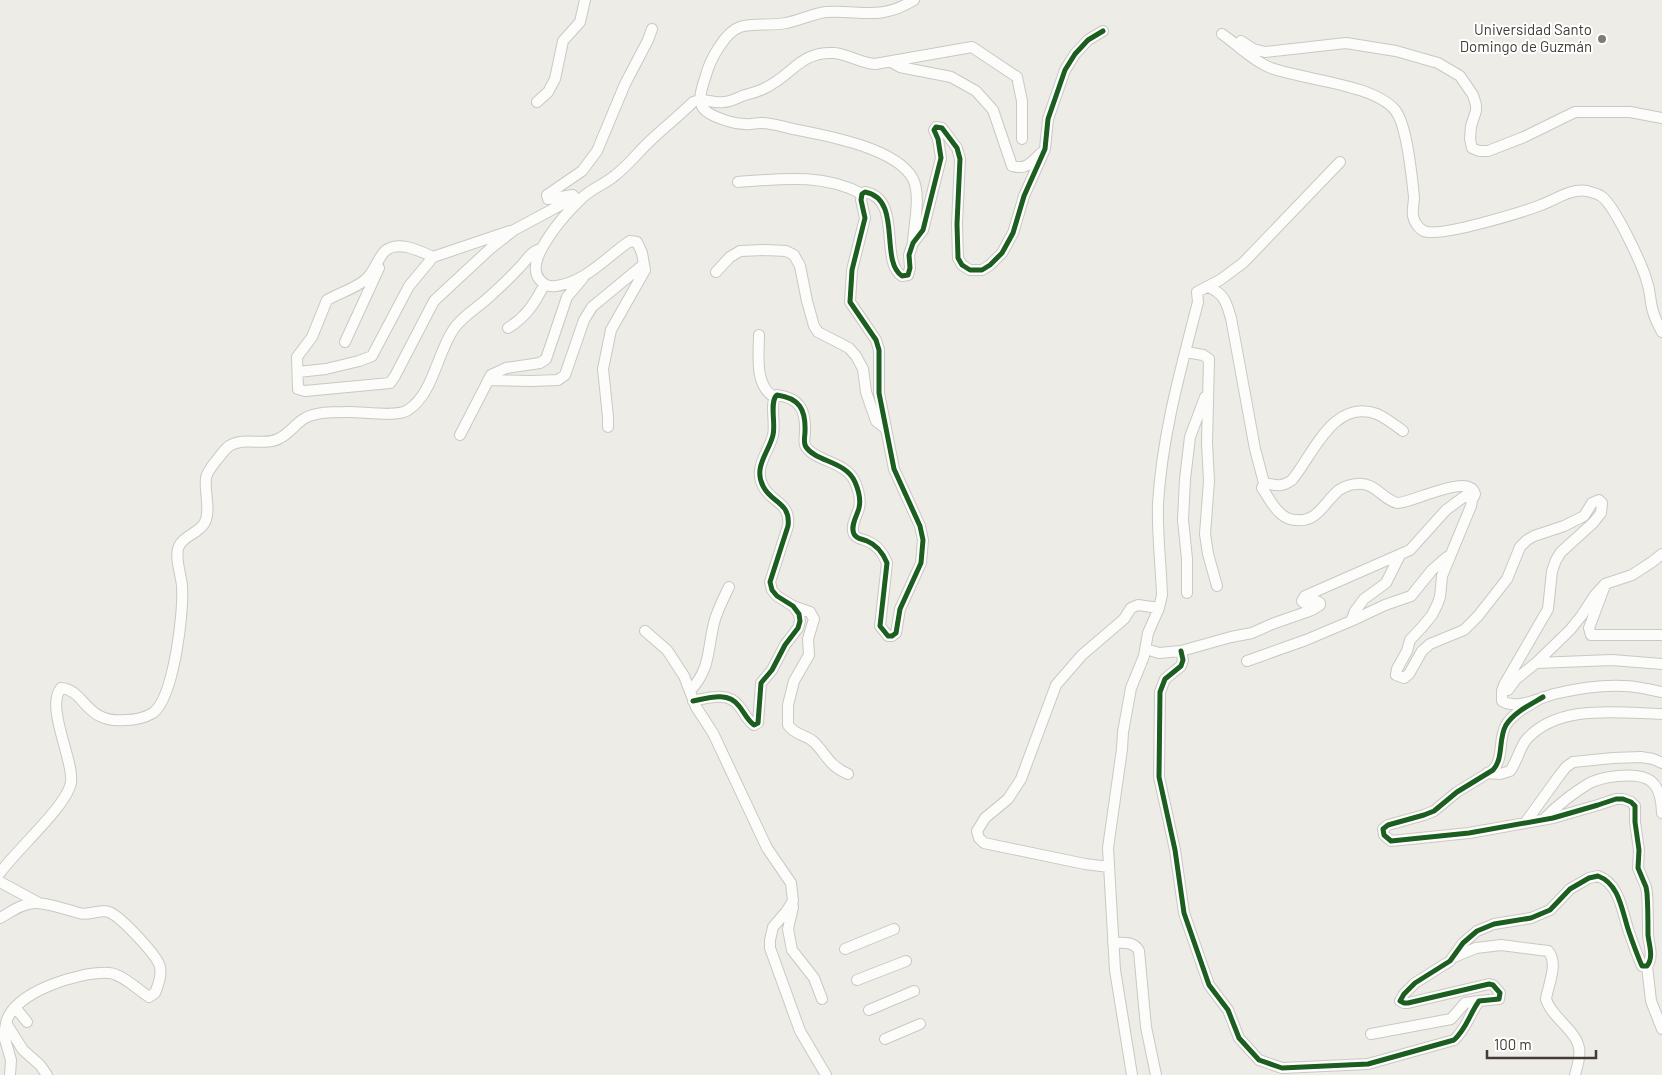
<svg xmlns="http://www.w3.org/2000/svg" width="1662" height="1075" viewBox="0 0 1662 1075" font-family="Barlow,sans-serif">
  <rect width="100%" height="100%" fill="#eeece7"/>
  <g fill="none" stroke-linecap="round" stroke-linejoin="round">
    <!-- minor casing -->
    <g stroke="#cac8c3" stroke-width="12">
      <path id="minor" d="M1222,34C1238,45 1253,61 1271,68C1304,80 1373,84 1395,110C1407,124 1412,178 1414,197C1414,203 1412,210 1413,216C1414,222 1419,229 1424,231C1439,238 1523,212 1541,205C1555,200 1571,188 1587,191C1591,192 1598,194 1601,196C1614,204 1643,266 1647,282C1650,290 1650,299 1652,308C1654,316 1658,325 1662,332
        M1241,41L1253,49L1265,52L1346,43L1396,51L1438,63L1460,76L1473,95L1476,105V111L1471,126L1470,139L1472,148L1479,151H1488L1524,137L1575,112H1630L1662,118
        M891,62L900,67L951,77L976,91L993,110L1012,166C1026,170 1031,163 1041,153
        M537,102L548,92L555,79L563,41L580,22L585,0
        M738,182C780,179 823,173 862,194
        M573,195L548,199L547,195L582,171L597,151L625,84L648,40L652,29
        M913,242C914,225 921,195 913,179C897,148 825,135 793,129C783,127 770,122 760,123C755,123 750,125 745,124C734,124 710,117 703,108C697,99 703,85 706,75C710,60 725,32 740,27C753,23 772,26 786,23C797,21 816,13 826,12C862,10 880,21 914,0
        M433,257C420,251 399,240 385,251C377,259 374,273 365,280C354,289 339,293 327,300L312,337L297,357L298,389L305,391L390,383L395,376L434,301L450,286L491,248L514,230L568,201L582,198
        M716,272L730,257L740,251L766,250L786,251L794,255L800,266L807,301L814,326L818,332L849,348L856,356L863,369L866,392L876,421L885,428
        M1209,287C1225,295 1226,302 1231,318L1255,449L1264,483
        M508,328C526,317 535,303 544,285
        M759,335C759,354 754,385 774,397
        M345,342L379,268
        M1186,352L1203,355L1209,359L1207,443L1209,481L1205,534L1208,554L1217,586
        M298,372L326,369L359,361L372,356L409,286L433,257L510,231
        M488,380L531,381L558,380L565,375L584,320L592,307L644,264
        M608,427V417L603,369L611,330L645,270L642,253L637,242L630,241C606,257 586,282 556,286C550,287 544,285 540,280C522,261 567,212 582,198C591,189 603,185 613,177C627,167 638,152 651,140C665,127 680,115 693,102C705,97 712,104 724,102C731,102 739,97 745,95C753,93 760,91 767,87C793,74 801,51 834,53C848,54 860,63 875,64L972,47L1017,77L1022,101V139
        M1403,431C1395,425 1386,418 1377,414C1333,398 1313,455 1292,480C1281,488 1275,485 1264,483L1262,488C1268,496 1272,506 1280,513C1284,517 1290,520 1297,520C1318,522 1325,501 1339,490C1344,487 1350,484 1357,484C1375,482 1382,499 1397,503C1413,503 1469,472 1475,494L1472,500
        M460,435L491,375L506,368L540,363L546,359L567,297L583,278
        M1604,588L1589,628L1591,635H1662
        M1187,593V559L1183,520L1185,479L1190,437L1205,397
        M793,606L810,612L814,619L808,639L809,655L794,681L788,705V725C796,736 805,734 814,742C827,755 828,765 848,774
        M1351,621L1385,605L1411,596L1432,570L1447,557
        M645,631L667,650L684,676L696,707L713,733L767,848L791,883L793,901L786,912L773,927L770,940V948L800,1031L826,1075
        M1146,649L1159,653L1181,651L1231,637L1252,633L1272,624L1312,610L1320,605V603L1317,601L1304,603L1302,601L1305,596L1410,550L1446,510L1465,496L1472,500L1471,506L1442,576L1440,597L1437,605L1432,615L1423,626L1410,640L1407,651L1397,669L1396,675L1404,678L1409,674L1422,651L1430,644L1464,630L1478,616L1507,579L1520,547L1527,540L1534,536L1564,526L1584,516L1592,503L1599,500L1602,503L1601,513L1593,523L1561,552L1556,560L1552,571L1548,609L1504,685L1502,691V701C1516,710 1540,698 1554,694C1583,687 1617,682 1647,689C1652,690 1657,691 1662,692
        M1181,651L1183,660L1181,666L1165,679L1160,692L1159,777L1175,850L1184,913L1209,985L1228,1010L1239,1038L1259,1060L1282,1068L1368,1064L1454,1040C1467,1028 1469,1015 1479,1001L1499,999L1500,993L1493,985L1489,984L1408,1003H1404L1400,1001L1404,994L1415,983L1450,961L1463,943L1477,931L1494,924L1531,918L1550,910L1570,889L1589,878L1598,876C1620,884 1622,912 1629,932C1633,943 1637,955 1642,966H1647C1654,957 1649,945 1648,935C1648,921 1648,907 1647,893L1646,887L1638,868L1639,850L1635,822V806L1631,802L1623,799H1616L1598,805L1553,818L1469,833L1391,841L1384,835L1383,829L1388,825L1424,815L1434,811L1457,792L1493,770C1504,758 1498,739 1506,725C1514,712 1530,705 1543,697
        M1247,661L1306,640L1351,621L1355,611L1364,599L1386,583L1400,555
        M1536,663L1612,660L1662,664
        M1508,690L1516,679L1536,663L1570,630L1582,615L1595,595L1605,584L1632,575L1652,562L1662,554
        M690,691C711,668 707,651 714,623C717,611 723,599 729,587
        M693,701C708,698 728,691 739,706C744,712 747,720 754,725L758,723L761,683L772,670L785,645L798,628L800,621L799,614L793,606L777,596L772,590L770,582L788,526C791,502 771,503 763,486C753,467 769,452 773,435C776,424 769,401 777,395C799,398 806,409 805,432C805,436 803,443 806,447C816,462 846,461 855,482C858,489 861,500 859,508C857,516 850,526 854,534C856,539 863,539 867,541C877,545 883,553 887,563L880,626L888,636H892L896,633L900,609L921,563L923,540L920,526L894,469L879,393V350L876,340L850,302L852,270L865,218L861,200L862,194L865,192C903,199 879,261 902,276L908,275L910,268L909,255L913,243L923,230L941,158L938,139L934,130L936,127L942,128L957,148L960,159L957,224L958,258L962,265L970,270H982L990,265L1002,253L1013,233L1024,196L1045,149L1048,119L1065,70L1075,54L1088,40L1103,31
        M1487,773L1500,774L1510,771C1517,762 1519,749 1526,740C1558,703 1619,713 1662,714
        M1545,818C1557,806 1573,793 1588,784C1597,779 1607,777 1618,776C1648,773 1661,780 1662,813
        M1525,823L1559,776L1566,767L1573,762L1613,758L1641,757L1653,759L1662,763
        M1109,867L1085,864L984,843L979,838L977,831L985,818L1008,799L1021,779L1056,685L1082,655L1124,619L1131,608L1138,605L1159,608
        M0,873C15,851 68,805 71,782C74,760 45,707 61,688C86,690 84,724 126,720C135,720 144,718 153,713C174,697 184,612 182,586C181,574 174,556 179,546C185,534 199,534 205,522C211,509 204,492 206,478C207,472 212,466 216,461C220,456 224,450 229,446C245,436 265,447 280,438C290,433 296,423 305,418C316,412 332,412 345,412C361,411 396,418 408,410C433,394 437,354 453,330C462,316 476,309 488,298C498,289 508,280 517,270C525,263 530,252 540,249
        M0,882L37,902
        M793,907L788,929L792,950L814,978L822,999
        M0,918C11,912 21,904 34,903C46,902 67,910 79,913C89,916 99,909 109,912C120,916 158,956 160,967C162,976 158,986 155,993L149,997C137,989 122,974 109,973C80,971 13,992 6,1023
        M1113,943C1123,943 1134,941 1139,951L1146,1027L1156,1075
        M845,949L894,929
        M1454,957L1476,948L1501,945L1548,951C1559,963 1548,985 1546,999C1551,1017 1576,1030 1579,1048C1581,1056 1577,1067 1575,1075
        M1647,966L1651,1001L1662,1029
        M857,980L906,961
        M15,1007L27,1022
        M869,1010L914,991
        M1371,1034L1451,1019L1465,1003L1479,1001
        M885,1039L920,1024
        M10,1075L11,1060L4,1036L6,1023L23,1050L40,1065L47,1075
        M1132,1075L1115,970L1108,848L1122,749L1123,732L1131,688L1144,656L1148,633L1159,608L1162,595C1161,565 1157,534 1158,504C1162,435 1181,368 1198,302L1197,292L1220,280L1243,263L1340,162"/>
    </g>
    <!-- minor -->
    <use href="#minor" stroke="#fcfcfb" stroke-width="10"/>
    <!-- cycleway casing -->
    <g stroke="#fff" stroke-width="8">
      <path id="cycleway" d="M1181,651L1183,660L1181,666L1165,679L1160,692L1159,777L1175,850L1184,913L1209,985L1228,1010L1239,1038L1259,1060L1282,1068L1368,1064L1454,1040C1467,1028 1469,1015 1479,1001L1499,999L1500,993L1493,985L1489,984L1408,1003H1404L1400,1001L1404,994L1415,983L1450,961L1463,943L1477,931L1494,924L1531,918L1550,910L1570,889L1589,878L1598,876C1620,884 1622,912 1629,932C1633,943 1637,955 1642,966H1647C1654,957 1649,945 1648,935C1648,921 1648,907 1647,893L1646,887L1638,868L1639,850L1635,822V806L1631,802L1623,799H1616L1598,805L1553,818L1469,833L1391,841L1384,835L1383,829L1388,825L1424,815L1434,811L1457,792L1493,770C1504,758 1498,739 1506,725C1514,712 1530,705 1543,697
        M693,701C708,698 728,691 739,706C744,712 747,720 754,725L758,723L761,683L772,670L785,645L798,628L800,621L799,614L793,606L777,596L772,590L770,582L788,526C791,502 771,503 763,486C753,467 769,452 773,435C776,424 769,401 777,395C799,398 806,409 805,432C805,436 803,443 806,447C816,462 846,461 855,482C858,489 861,500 859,508C857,516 850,526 854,534C856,539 863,539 867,541C877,545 883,553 887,563L880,626L888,636H892L896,633L900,609L921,563L923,540L920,526L894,469L879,393V350L876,340L850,302L852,270L865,218L861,200L862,194L865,192C903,199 879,261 902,276L908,275L910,268L909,255L913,243L923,230L941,158L938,139L934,130L936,127L942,128L957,148L960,159L957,224L958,258L962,265L970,270H982L990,265L1002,253L1013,233L1024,196L1045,149L1048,119L1065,70L1075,54L1088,40L1103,31"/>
    </g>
    <!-- cycleway -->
    <use href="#cycleway" stroke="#1b5e20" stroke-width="5"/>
  </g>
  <!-- markers -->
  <circle fill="#7f7a73" stroke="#fff" stroke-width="2" cx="1602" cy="39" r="5"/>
  <g text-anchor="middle" stroke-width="4" stroke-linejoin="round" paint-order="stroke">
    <!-- poi labels -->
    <g font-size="15" fill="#433c34" stroke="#fff" text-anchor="end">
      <text x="1592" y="35">Universidad Santo<tspan x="1592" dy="17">Domingo de Guzmán</tspan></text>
    </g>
  </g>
  <!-- scale -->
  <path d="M1487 1050v8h109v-8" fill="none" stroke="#433c34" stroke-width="2.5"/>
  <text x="1494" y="1050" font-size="15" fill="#433c34" stroke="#ffffff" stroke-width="4" paint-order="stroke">100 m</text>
</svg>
